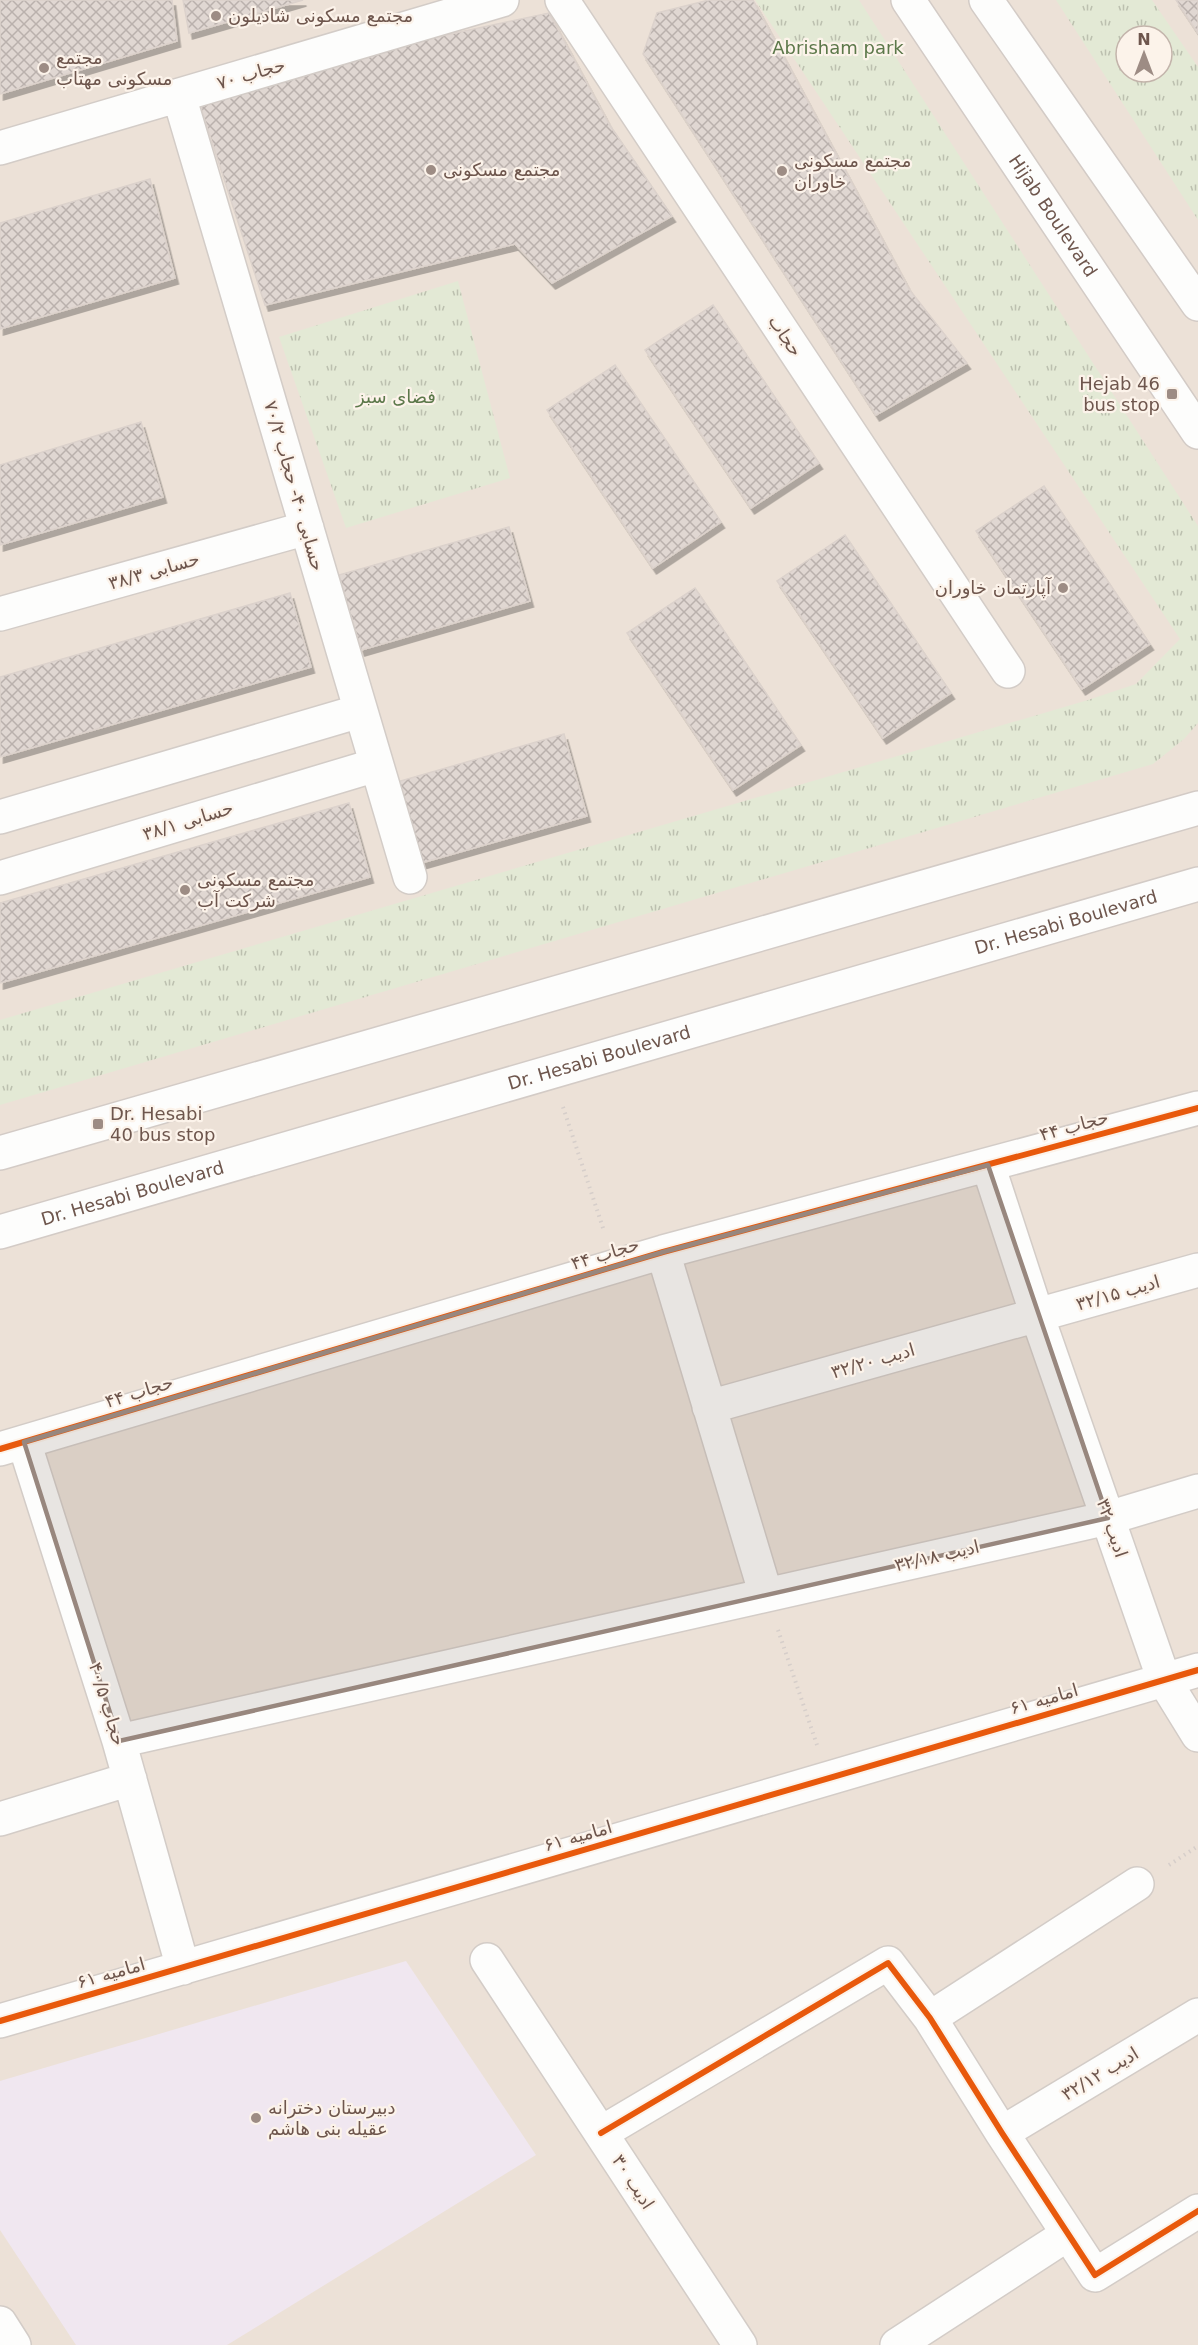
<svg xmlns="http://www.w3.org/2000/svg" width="1198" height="2345" viewBox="0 0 1198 2345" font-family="'DejaVu Sans','Noto Sans Arabic',sans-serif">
  <defs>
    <pattern id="grass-tufts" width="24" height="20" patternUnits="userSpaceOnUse" patternTransform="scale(1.5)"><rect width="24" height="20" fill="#e3e9d5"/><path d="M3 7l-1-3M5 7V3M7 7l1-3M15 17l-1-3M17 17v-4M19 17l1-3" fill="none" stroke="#bcc0af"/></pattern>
    <pattern id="building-cross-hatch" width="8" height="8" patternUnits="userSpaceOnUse" patternTransform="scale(1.5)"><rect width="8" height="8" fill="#e0d7d2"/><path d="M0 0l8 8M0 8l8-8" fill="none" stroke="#bab1ad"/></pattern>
    <filter id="shadow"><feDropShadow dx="3.5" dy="6" stdDeviation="0" flood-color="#0004"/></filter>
  </defs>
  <rect width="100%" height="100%" fill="#f4efe9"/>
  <!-- residential -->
  <path fill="#ece1d7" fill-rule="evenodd" d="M0,0H1198V2345H0ZM1126,36H1162V72H1126Z"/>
  <!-- education -->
  <path fill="#f0e7f0" d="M406,1961L536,2155L227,2345H76L0,2230V2081Z"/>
  <!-- grass -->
  <path fill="url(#grass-tufts)" fill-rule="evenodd" d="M755,0H859L1198,526V723L1184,739L1153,764L0,1105V1020L1088,700L1136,684L1180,639Z
    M1056,0H1152L1198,67V220ZM1126,36H1162V72H1126Z
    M458,281L510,478L346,528L279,337Z"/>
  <!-- building -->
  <path fill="url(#building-cross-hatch)" stroke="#dcd2cc" stroke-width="1.5" filter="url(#shadow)" d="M0,0H172L177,41L0,94Z
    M183,0H303L189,33Z
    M709,0H753L909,289L967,363L876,415L643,54L657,13Z
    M1176,0H1198V33Z
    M549,13L609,124L672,216L552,283L515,244L265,305L200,105L418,41Z
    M150,179L175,278L0,329V223Z
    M713,305L819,463L751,508L645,350Z
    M615,365L721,522L653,568L547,410Z
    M141,422L163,497L0,545V465Z
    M1044,486L1150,644L1082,689L976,531Z
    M509,527L530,601L361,650L339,575Z
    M845,535L951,693L883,738L777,581Z
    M695,588L801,745L733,790L627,633Z
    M290,593L311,667L0,757V677Z
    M564,734L587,816L421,863L397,782Z
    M349,803L370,877L0,983V903Z"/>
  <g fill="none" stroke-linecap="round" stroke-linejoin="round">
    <!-- street casing -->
    <g stroke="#d3ccc7" stroke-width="36">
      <path id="street" d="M562,0L1008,671
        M179,96L410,877
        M0,148L502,0
        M0,614L307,528
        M0,817L360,711
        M0,878L376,765
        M988,1165L1037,1315L1164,1680L1198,1735
        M663,1252L766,1595
        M709,1407L1198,1270
        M24,1442L119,1741L183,1968
        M0,1449L663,1252L1198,1108
        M119,1741L1108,1518L1198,1491
        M0,1819L130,1779
        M487,1960L740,2345
        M930,2018L1137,1884
        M0,2021L1198,1670
        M601,2133L888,1963L930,2018L1002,2133L1095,2275L1198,2211
        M1002,2133L1198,2015
        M0,2323L14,2345
        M897,2345L1068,2234"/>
    </g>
    <!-- secondary casing -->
    <g stroke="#d3cbc6" stroke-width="36">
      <g id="secondary">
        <path id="s1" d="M908,0L1198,432"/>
        <path d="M986,0L1198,304"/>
        <path d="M0,1153L1198,808"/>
        <path id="s2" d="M0,1232L1198,884"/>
      </g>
    </g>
    <!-- path -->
    <path stroke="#d6ceca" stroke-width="4" stroke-dasharray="1.5 4.5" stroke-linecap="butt" d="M563,1107L604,1231
      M778,1630L817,1745
      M1169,1865L1198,1846"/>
    <!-- street -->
    <use href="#street" stroke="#fdfdfc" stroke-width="33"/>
    <!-- secondary -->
    <use href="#secondary" stroke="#fdfdfc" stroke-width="33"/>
    <!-- cycleway casing -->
    <g stroke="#fcf3ea" stroke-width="10">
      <path id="cycleway" d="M0,1449L663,1252L1198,1108
        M0,2021L1198,1670
        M601,2133L888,1963L930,2018L1002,2133L1095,2275L1198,2211"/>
    </g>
    <!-- cycleway -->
    <use href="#cycleway" stroke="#e8590c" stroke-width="6"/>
  </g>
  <!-- marked area -->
  <path fill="#98877e" fill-opacity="0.2" stroke="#98877e" stroke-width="4.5" stroke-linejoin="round" d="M988,1165L1108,1518L119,1741L24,1442L663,1252Z"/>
  <!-- markers -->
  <g fill="#9d8c84" stroke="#fcf3ea" stroke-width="2">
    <circle cx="216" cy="16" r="6"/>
    <circle cx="44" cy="68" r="6"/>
    <circle cx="431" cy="170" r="6"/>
    <circle cx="782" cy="171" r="6"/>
    <rect x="1166" y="388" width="12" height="12" rx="3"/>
    <circle cx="1063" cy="588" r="6"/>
    <circle cx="185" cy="890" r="6"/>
    <rect x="92" y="1118" width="12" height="12" rx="3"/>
    <circle cx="256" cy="2118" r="6"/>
  </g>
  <g text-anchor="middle" stroke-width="4.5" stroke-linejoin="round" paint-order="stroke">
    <!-- poi labels -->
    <g font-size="18" fill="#6e564d" stroke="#fcf3ea" text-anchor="start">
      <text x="228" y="22">مجتمع مسکونی شادیلون</text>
      <text x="56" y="64">مجتمع<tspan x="56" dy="21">مسکونی مهتاب</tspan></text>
      <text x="794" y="167">مجتمع مسکونی<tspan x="794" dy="21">خاوران</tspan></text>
      <text x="443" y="176">مجتمع مسکونی</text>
      <text x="1160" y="390" text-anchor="end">Hejab 46<tspan x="1160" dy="21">bus stop</tspan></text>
      <text x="1051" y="594" text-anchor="end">آپارتمان خاوران</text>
      <text x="197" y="886">مجتمع مسکونی<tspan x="197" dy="21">شرکت آب</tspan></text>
      <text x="110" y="1120">Dr. Hesabi<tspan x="110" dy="21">40 bus stop</tspan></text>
      <text x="268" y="2114">دبیرستان دخترانه<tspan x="268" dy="21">عقیله بنی هاشم</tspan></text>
    </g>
    <!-- park labels -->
    <g font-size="18" fill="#5c784a" stroke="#fcf3ea">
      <text x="838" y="54">Abrisham park</text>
      <text x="396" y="403">فضای سبز</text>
    </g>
    <!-- street labels -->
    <g font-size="18" fill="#6e564d" stroke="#fcf3ea">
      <text transform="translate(251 74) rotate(-16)" y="6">حجاب ۷۰</text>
      <text dy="6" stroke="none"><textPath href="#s1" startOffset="260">Hijab Boulevard</textPath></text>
      <text transform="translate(785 336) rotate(56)" y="6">حجاب</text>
      <text transform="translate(294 486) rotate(74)" y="6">حسابی ۴۰- حجاب ۷۰/۲</text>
      <text transform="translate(154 571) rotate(-16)" y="6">حسابی ۳۸/۳</text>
      <text transform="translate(188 821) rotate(-17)" y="6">حسابی ۳۸/۱</text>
      <text dy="6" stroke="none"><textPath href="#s2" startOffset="1110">Dr. Hesabi Boulevard</textPath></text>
      <text dy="6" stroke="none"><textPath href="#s2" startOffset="624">Dr. Hesabi Boulevard</textPath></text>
      <text transform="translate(1074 1126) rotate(-15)" y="6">حجاب ۴۴</text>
      <text dy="6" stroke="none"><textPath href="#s2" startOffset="138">Dr. Hesabi Boulevard</textPath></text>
      <text transform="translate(605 1254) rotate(-17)" y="6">حجاب ۴۴</text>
      <text transform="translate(1118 1293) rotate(-16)" y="6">ادیب ۳۲/۱۵</text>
      <text transform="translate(873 1361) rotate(-16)" y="6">ادیب ۳۲/۲۰</text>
      <text transform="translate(139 1392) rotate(-17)" y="6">حجاب ۴۴</text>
      <text transform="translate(1112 1528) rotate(71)" y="6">ادیب ۳۲</text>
      <text transform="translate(937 1556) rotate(-13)" y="6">ادیب ۳۲/۱۸</text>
      <text transform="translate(1044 1699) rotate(-16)" y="6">امامیه ۶۱</text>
      <text transform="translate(107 1704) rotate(73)" y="6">حجاب ۴۰/۵</text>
      <text transform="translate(578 1836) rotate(-16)" y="6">امامیه ۶۱</text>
      <text transform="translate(111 1973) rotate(-16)" y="6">امامیه ۶۱</text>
      <text transform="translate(1100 2074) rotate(-31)" y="6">ادیب ۳۲/۱۲</text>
      <text transform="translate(633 2182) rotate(57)" y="6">ادیب ۳۰</text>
    </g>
  </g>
  <!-- north arrow -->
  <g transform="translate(1144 54)"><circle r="28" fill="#fcf3ea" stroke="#c3b4ab" stroke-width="1.5"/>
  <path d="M0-4.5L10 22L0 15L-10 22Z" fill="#9d8c84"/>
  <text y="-9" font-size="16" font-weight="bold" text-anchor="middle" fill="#6e564d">N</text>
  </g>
</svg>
